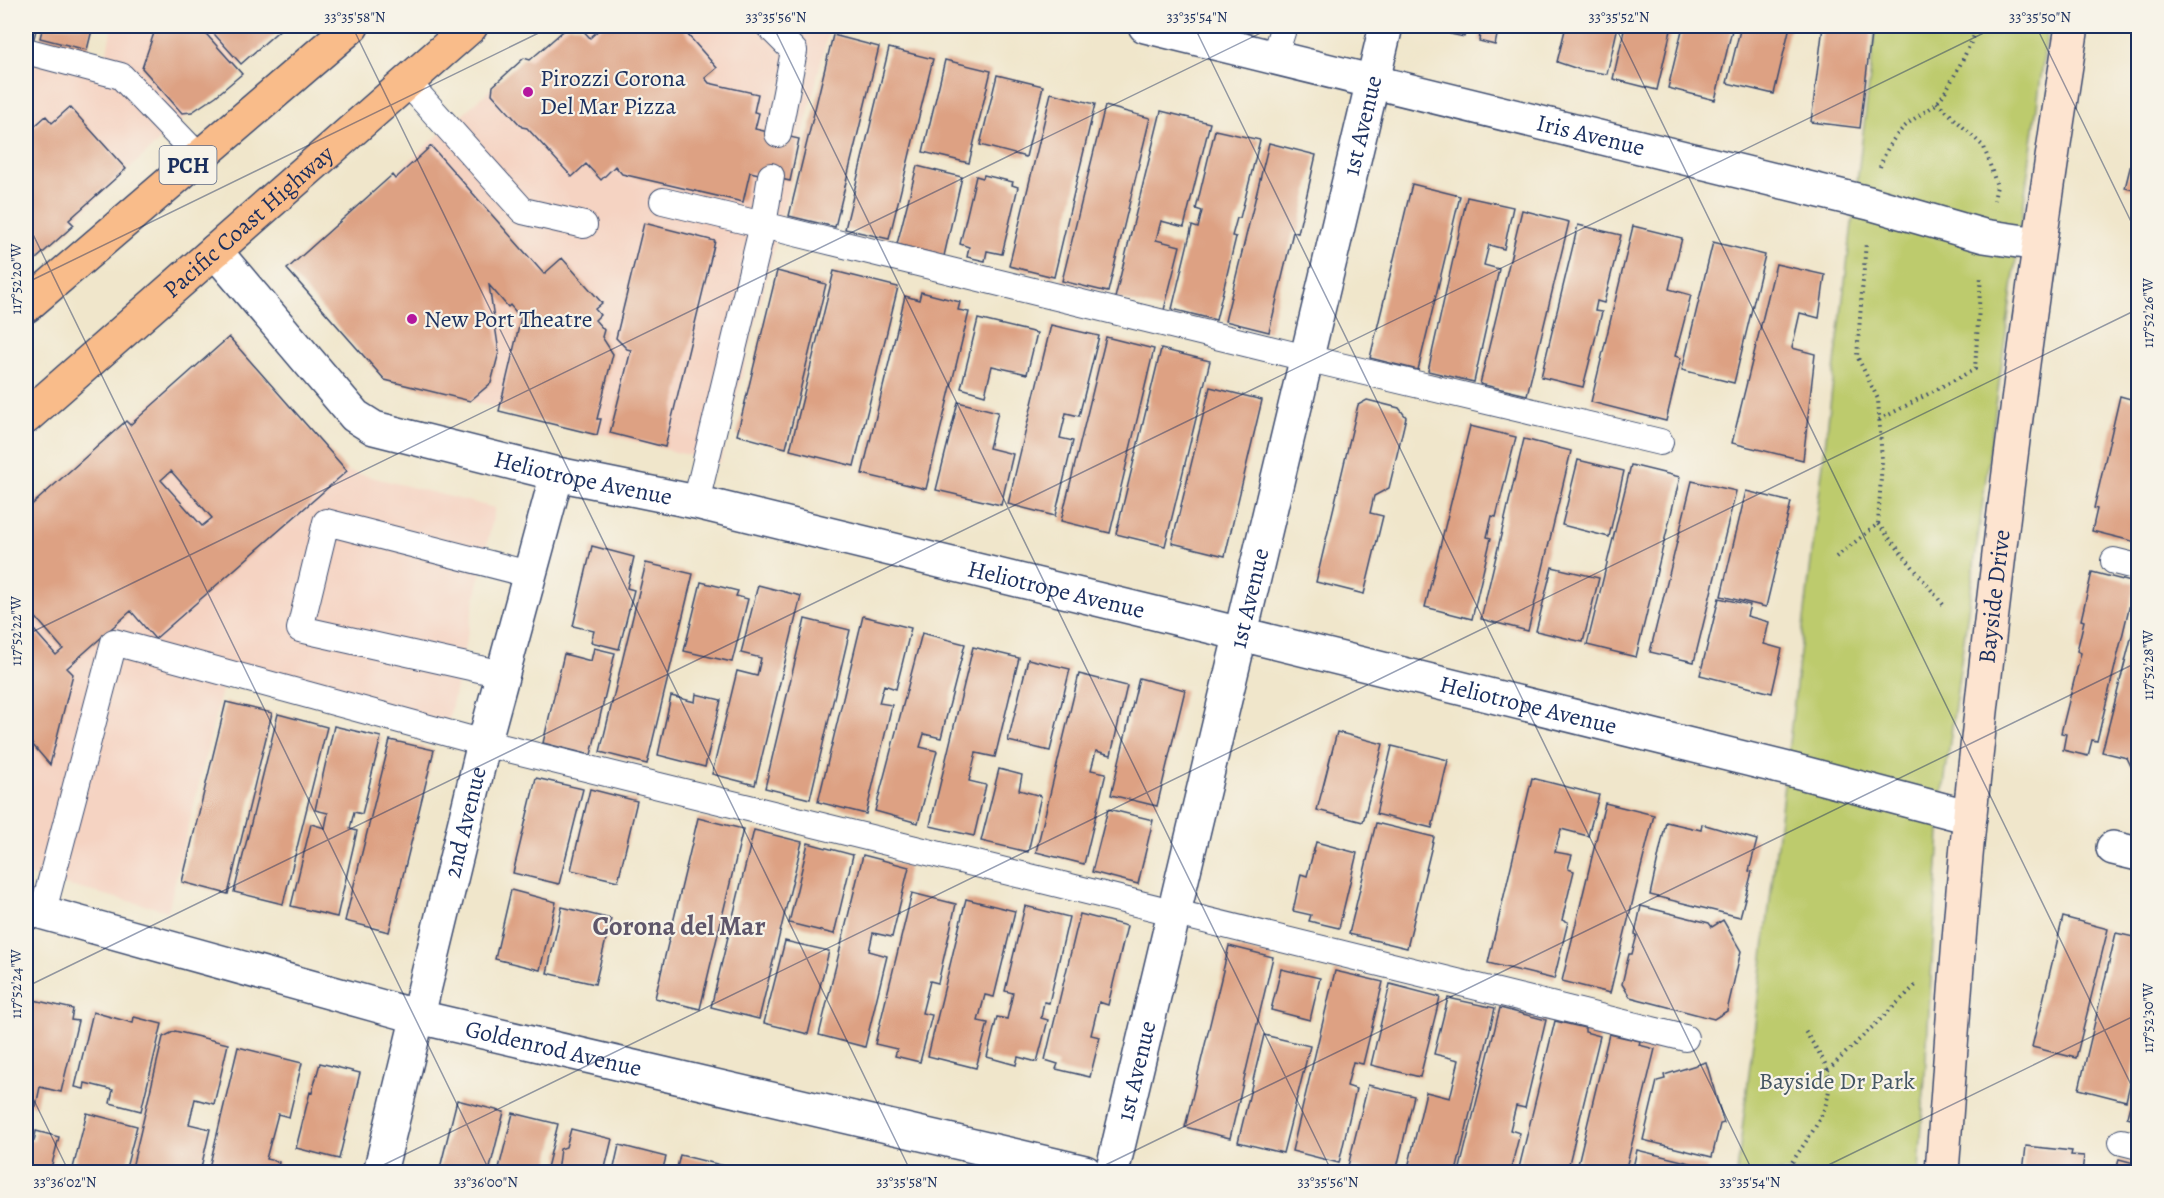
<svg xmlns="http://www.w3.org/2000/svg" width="2164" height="1198" viewBox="0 0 2164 1198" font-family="Alegreya,serif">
  <rect width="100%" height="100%" fill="#f7f3e8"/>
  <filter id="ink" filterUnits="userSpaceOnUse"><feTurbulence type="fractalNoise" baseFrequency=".0167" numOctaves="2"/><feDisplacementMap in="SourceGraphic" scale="12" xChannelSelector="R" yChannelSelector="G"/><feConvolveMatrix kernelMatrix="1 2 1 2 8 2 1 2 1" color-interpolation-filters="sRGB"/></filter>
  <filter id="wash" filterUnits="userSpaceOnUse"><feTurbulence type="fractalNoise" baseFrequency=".008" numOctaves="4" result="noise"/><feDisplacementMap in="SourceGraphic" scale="24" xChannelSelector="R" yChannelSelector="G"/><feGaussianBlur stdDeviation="1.35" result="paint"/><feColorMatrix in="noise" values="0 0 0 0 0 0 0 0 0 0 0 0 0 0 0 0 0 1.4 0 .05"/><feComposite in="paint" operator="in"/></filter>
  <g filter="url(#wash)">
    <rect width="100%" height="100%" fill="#f0e6cb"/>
    <!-- built -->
    <path fill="#f5d3c2" d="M112,26H284L26,264V43L105,62Z
      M562,26H830L720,463L385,380L287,269Z
      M229,337L347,471L495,508L448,723L227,669L168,911L26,875V508Z"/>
    <!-- green -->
    <path fill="#bdcb6d" stroke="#6c7d66" stroke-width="1.5" d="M1876,26H2048L1942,800L1919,1172H1737Z"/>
    <g id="blocks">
      <!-- building -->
      <path fill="#dda183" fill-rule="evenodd" d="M26,26H37L34,38L26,36Z
        M43,26H93L87,50L40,38Z
        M151,26H199L242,74L216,96L192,112L182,113L142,68L156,27Z
        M207,26H284L241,64Z
        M569,26H579L590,38L603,26H680L717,68L705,78L709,83L758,94L754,112L759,113L755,129L799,139L790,181L750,172L743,202L622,174L615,166L601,180L586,164L572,177L527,128L522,127L492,94L493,86L524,58L530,60Z
        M1452,26H1499L1495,45L1479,41L1480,34L1466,31L1464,37L1450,34Z
        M1566,26H1618L1607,74L1581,70L1557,62Z
        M1625,26H1672L1657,90L1613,79Z
        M1683,26H1733L1715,100L1668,88Z
        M1741,26H1790L1774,94L1727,83Z
        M1823,26H1872L1860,128L1811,122Z
        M833,35L879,47L835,227L789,216Z
        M889,48L933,59L889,239L845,229Z
        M945,60L991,71L969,163L923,152Z
        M997,75L1043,86L1026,157L980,145Z
        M1051,93L1095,104L1054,277L1009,266Z
        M1105,106L1150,118L1108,292L1062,281Z
        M70,107L126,169L69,220L74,225L26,268V134L46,116L52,123Z
        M1161,111L1210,123L1184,227L1161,221L1156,240L1180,246L1164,310L1115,298Z
        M1215,130L1260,140L1240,218H1237L1232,236L1236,237L1216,320L1172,309L1192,226L1198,228L1202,211L1196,209Z
        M2138,136V191L2125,188Z
        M1269,143L1316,155L1298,233L1293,232L1269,332L1225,321Z
        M431,146L544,274L562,258L602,303L595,309L600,315L595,320L604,330L602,337L613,354L597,419H601L597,435L499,411L521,318L510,305L508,307L489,285L499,352L491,383L470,401L385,380L287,269L392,175L395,179Z
        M917,166L962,177L944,256L897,244Z
        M984,175L1013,182L1012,185L1018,187L1002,254L987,251L985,261L967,257L969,247L960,244L976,176L983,178Z
        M1412,184L1460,196L1418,370L1370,358Z
        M1467,197L1513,207L1504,249L1489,245L1484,265L1499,269L1474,382L1428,371Z
        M1522,210L1569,222L1527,395L1480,384Z
        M644,223L715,241L665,447L610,433L631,350L627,349L616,338Z
        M1578,225L1621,235L1604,303L1597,301L1595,311L1602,312L1583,387L1541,377Z
        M1633,226L1682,238L1669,289L1691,295L1675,356L1681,358L1666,421L1591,402Z
        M1713,242L1765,255L1734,383L1682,370Z
        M1776,264L1825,275L1819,318L1800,313L1792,348L1815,354L1803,460L1732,443Z
        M777,271L826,284L786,448L737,435Z
        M834,271L898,287L854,466L790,450Z
        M921,292L960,302L958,310L969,312L926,489L862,474L905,296L919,300Z
        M978,319L1037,333L1027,374L992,366L985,395L961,388Z
        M1051,325L1099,336L1079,416L1066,413L1060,438L1073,441L1055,516L1008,504Z
        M229,337L347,471L155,639L131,611L67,668L73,674L50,765L26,737V621L56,655L63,649L26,606V510L126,421L130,425ZM171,471L212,518L202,526L161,480Z
        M1106,337L1154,349L1110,533L1061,521Z
        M1161,349L1210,361L1165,546L1116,534Z
        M1210,387L1262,400L1225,556L1172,543Z
        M2120,396L2138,401V529L2136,542L2092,531L2097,509L2094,508Z
        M1367,400L1399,408L1406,417L1389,488L1374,496L1370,513L1383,516L1364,594L1316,582L1358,405Z
        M958,402L998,412L989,448L1013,454L1001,505L936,490Z
        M1470,426L1516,437L1496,517L1492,516L1487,537L1491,538L1472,619L1425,607Z
        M1524,439L1571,451L1528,631L1481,619Z
        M1578,460L1624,471L1609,537L1562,525Z
        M1631,465L1680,477L1636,657L1587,645Z
        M1692,481L1736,491L1694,662L1650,652Z
        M1746,491L1791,502L1766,607L1721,596Z
        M592,546L634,557L627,588L634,590L619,649L591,642L594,631L573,626Z
        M646,563L693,574L647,764L600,752Z
        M1552,567L1599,578L1583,642L1536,631Z
        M2092,572L2135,583L2097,741L2092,740L2088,756L2063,750L2066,734L2061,733L2081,653L2077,651L2084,621L2081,620Z
        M701,582L738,591L736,596L748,599L732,662L684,651Z
        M758,585L801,596L755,785L712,774L737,671L757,676L761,658L741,653Z
        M1719,598L1750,605L1747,616L1769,622L1764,644L1782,649L1772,693L1700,675Z
        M2138,611V768L2131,766L2127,758L2102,752Z
        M863,616L911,628L896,689L884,685L879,703L892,705L866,814L818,802Z
        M805,619L850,630L810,799L765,788Z
        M922,633L965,644L941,738L924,734L920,747L937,751L918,823L875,811Z
        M973,647L1019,658L995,757L976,753L969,781L986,785L974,836L930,826Z
        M594,648L615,653L591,755L543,743L564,654L591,661Z
        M1028,659L1070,669L1050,751L1008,741Z
        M1079,674L1127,686L1111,755L1096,751L1091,770L1106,773L1084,864L1036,852Z
        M1139,678L1185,690L1157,806L1111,795Z
        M696,694L721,700L705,767L658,755L671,696L695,702Z
        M226,702L272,713L228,894L182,882Z
        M278,714L327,727L283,904L234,892Z
        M334,726L381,737L362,814L354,812L350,829L357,831L337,917L291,906L311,824L325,828L328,813L315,810Z
        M1337,732L1383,744L1363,822L1317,810Z
        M390,740L434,750L389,932L345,921Z
        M1392,746L1448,760L1432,828L1376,814Z
        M999,769L1022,775L1019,790L1041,796L1028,852L981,841Z
        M536,778L583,789L559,884L513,873Z
        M1532,778L1599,795L1588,836L1561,829L1555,852L1572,855L1568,869L1574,871L1562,920L1568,922L1554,979L1488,963Z
        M590,789L637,801L618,881L571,870Z
        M1605,803L1654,815L1610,993L1562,981Z
        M1108,809L1153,820L1138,884L1092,872Z
        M698,818L743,829L700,1009L655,998Z
        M1666,822L1701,830L1702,824L1757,840L1749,871L1752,872L1740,917L1650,895Z
        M1376,823L1434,837L1407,948L1349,934Z
        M754,830L802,842L759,1019L711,1007Z
        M1316,842L1357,853L1339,928L1309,921L1311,915L1293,911L1301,874L1307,876Z
        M808,843L853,855L834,934L789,923Z
        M863,855L909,867L892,937L873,933L869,951L887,956L865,1047L819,1035Z
        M511,890L556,902L540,970L495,959Z
        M912,893L956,904L938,983L930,981L922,1013L932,1015L920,1062L895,1056L897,1049L875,1044Z
        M966,899L1015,911L994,997L985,995L978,1021L988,1023L976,1068L928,1056Z
        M1025,906L1069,917L1049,1003L1044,1002L1041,1018L1048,1020L1037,1062L1018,1057L1016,1065L987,1057L997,1017L1007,1019L1013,993L1005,991Z
        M1641,906L1709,923L1712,927L1723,920L1741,951L1727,1011L1714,1019L1630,997L1622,984L1629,954H1632L1637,935L1635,934Z
        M562,907L611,919L595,984L547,973Z
        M1080,914L1127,926L1108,1005L1099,1002L1091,1035L1100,1037L1090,1077L1056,1069L1058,1064L1045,1060Z
        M2063,917L2108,929L2076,1058L2032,1047Z
        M2116,933L2138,938V1050L2126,1101L2079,1089Z
        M785,941L829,951L808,1034L764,1023Z
        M1229,946L1273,957L1230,1138L1185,1127Z
        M1281,969L1320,978L1310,1020L1271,1010Z
        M1335,971L1383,982L1363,1064L1353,1062L1347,1086L1356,1089L1339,1163L1292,1151Z
        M1390,984L1440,997L1420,1077L1371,1065Z
        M1448,998L1495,1008L1456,1172H1407L1426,1092L1450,1098L1459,1060L1434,1054Z
        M34,1000L73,1009L71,1020L78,1021L61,1092L40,1087L36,1106L26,1103V1014L27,1008L32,1009Z
        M1500,1008L1546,1020L1525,1108L1516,1106L1510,1130L1520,1133L1510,1172H1459Z
        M93,1012L133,1023L134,1017L162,1024L141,1111L110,1103L113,1090L85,1083L84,1089L75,1087Z
        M1555,1021L1585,1028V1032L1600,1036L1567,1172H1518Z
        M175,1031L228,1044L214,1104L195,1099L189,1124L210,1129L200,1172H131L163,1037Z
        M1609,1034L1640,1041L1639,1045L1655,1049L1625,1172H1576Z
        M1264,1035L1310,1046L1283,1153L1238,1142Z
        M238,1047L302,1063L289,1117L278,1114L266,1159L279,1162L277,1172H208Z
        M1706,1062L1724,1123L1720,1124L1712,1157L1643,1140L1657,1081L1665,1079L1664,1075Z
        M320,1063L360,1073L339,1159L296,1148L310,1092L312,1093Z
        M2138,1074V1120L2127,1117Z
        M1368,1085L1414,1096L1396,1172H1373L1348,1166Z
        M457,1100L504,1112L489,1172H439Z
        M87,1113L137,1126L125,1172H72Z
        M513,1113L558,1124L546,1172H498Z
        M571,1129L612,1139L604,1172H557L560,1149L566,1147Z
        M36,1131L59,1137L50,1172H26V1139L34,1141Z
        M619,1145L666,1157L662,1172H613Z
        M2026,1146L2072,1151L2071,1155L2084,1156L2082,1172H2023Z
        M1637,1150L1707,1167L1706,1172H1632Z
        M680,1155L725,1166L723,1172H676Z
        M2119,1159L2138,1164V1172H2116Z"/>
    </g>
  </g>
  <g filter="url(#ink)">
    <use href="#blocks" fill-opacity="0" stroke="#3b4a6e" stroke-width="1.5"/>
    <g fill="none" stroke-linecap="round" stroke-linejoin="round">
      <!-- service casing -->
      <g stroke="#3b4a6e" stroke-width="28">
        <path id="service" d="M769,26L794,51L778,134
          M26,51L121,76L198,156
          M1274,57L1284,26
          M407,82L523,211L584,225
          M663,201L763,225L771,176
          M696,502L763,225L1306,358L1660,442
          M2114,561L2138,567
          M502,674L300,629L326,522L529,574
          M43,911L114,642L484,743L1685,1038
          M2122,1142L2138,1146"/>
      </g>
      <!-- minor casing -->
      <g stroke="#3b4a6e" stroke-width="36">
        <g id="minor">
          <path id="s1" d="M1145,26L1869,203L1984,236L2038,244"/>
          <path id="s2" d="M215,251L355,416L374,428L557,474L696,502L1241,634L1796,771L1970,817"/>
          <path d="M2113,848L2138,854"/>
          <path id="s3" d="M26,908L419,1017L1085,1172"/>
          <path id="s4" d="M380,1172L484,743L557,474"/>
          <path id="s5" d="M1112,1172L1386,26"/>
        </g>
      </g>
      <!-- secondary casing -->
      <g stroke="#3b4a6e" stroke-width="36">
        <g id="secondary">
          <path id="s6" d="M1942,1172C1951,1053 1958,933 1970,814C1997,550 2031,287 2072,26"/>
        </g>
      </g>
      <!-- trunk casing -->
      <g stroke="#3b4a6e" stroke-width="36">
        <g id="trunk">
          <path d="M26,306L352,26"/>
          <path id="s7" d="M26,417L471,26"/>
        </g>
      </g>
      <!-- path -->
      <path stroke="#3b4a6e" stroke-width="4" stroke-dasharray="1.5 4.5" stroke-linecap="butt" d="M1937,102L1984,147L1997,186L1994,200
        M1880,167C1886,148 1897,131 1914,119C1921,114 1930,109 1937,103C1948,91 1972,42 1978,26
        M1879,420L1975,369L1981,275
        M1878,524L1945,607
        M1836,557L1878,524L1882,461L1878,399L1857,356L1866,242
        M1828,1070L1918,983
        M1786,1172C1803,1142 1836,1110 1828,1072C1825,1059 1812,1043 1805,1031"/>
      <!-- service -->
      <use href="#service" stroke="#fff" stroke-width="26"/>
      <!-- minor -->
      <use href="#minor" stroke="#fff" stroke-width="33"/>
      <!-- secondary -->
      <use href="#secondary" stroke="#fde4d0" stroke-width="33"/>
      <!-- trunk -->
      <use href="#trunk" stroke="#f9bc8a" stroke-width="33"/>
    </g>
  </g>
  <!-- ticks -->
  <path fill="none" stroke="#1b2f5e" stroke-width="1.5" stroke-opacity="0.45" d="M352,26L911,1172M773,26L1332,1172M1194,26L1753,1172M1615,26L2138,1099M2036,26L2138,236M26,220L490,1172M26,283L553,26M26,635L1275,26M26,987L1998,26M26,1084L69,1172M369,1172L2138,309M1091,1172L2138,662M1814,1172L2138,1014"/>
  <!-- markers -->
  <g fill="#b5179e" stroke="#f7f3e8" stroke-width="2">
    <circle cx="528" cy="92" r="6"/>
    <circle cx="412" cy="319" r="6"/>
  </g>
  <g text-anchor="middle" stroke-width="4.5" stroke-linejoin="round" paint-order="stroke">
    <!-- shield labels -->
    <rect fill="#f7f3e8" stroke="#5d6a87" stroke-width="1.5" x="159.5" y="146" width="57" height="38" rx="4.5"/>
    <g font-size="22" font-weight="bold" fill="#1b2f5e">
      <text x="188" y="173">PCH</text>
    </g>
    <!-- poi labels -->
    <g font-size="24" fill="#1b2f5e" stroke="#f7f3e8" text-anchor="start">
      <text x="540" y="86">Pirozzi Corona<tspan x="540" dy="28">Del Mar Pizza</tspan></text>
      <text x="424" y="327">New Port Theatre</text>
    </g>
    <!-- street labels -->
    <g font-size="24" fill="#1b2f5e" stroke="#f7f3e8">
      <text dy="8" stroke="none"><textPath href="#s5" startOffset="1076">1st Avenue</textPath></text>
      <text dy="8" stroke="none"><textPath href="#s1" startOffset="459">Iris Avenue</textPath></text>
      <text dy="8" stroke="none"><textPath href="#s7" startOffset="296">Pacific Coast Highway</textPath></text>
      <text dy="8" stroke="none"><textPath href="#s2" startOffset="454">Heliotrope Avenue</textPath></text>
      <text dy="8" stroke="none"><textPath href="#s2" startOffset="940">Heliotrope Avenue</textPath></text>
      <text dy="8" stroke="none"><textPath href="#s6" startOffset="578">Bayside Drive</textPath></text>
      <text dy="8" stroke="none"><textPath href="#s5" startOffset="590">1st Avenue</textPath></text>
      <text dy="8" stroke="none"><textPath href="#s2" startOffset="1426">Heliotrope Avenue</textPath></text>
      <text dy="8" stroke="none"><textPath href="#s4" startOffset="360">2nd Avenue</textPath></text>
      <text dy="8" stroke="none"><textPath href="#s3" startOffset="546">Goldenrod Avenue</textPath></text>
      <text dy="8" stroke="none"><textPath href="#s5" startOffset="104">1st Avenue</textPath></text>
    </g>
    <!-- park labels -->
    <g font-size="24" fill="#445662" stroke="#f7f3e8">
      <text x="1837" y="1089">Bayside Dr Park</text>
    </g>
    <!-- quarter labels -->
    <g font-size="27" font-weight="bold" fill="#5f576b" stroke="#f7f3e8">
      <text x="679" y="935">Corona del Mar</text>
    </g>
  </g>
  <!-- margin -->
  <rect width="2164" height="1198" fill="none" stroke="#f7f3e8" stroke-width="66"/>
  <rect x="33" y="33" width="2098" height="1132" fill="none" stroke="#1b2f5e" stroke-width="2"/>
  <g font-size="15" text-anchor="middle" fill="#1b2f5e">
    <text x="355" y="22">33°35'58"N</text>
    <text x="776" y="22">33°35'56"N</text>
    <text x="1197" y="22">33°35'54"N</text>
    <text x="1619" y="22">33°35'52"N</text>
    <text x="2040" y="22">33°35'50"N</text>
    <text transform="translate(16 279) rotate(-90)" y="5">117°52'20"W</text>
    <text transform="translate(2148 313) rotate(-90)" y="5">117°52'26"W</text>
    <text transform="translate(16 631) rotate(-90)" y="5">117°52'22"W</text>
    <text transform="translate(2148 665) rotate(-90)" y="5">117°52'28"W</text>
    <text transform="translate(16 984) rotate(-90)" y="5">117°52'24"W</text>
    <text transform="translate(2148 1018) rotate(-90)" y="5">117°52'30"W</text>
    <text x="65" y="1187">33°36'02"N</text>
    <text x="486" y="1187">33°36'00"N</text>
    <text x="907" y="1187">33°35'58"N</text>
    <text x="1328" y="1187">33°35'56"N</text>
    <text x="1750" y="1187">33°35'54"N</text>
  </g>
</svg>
